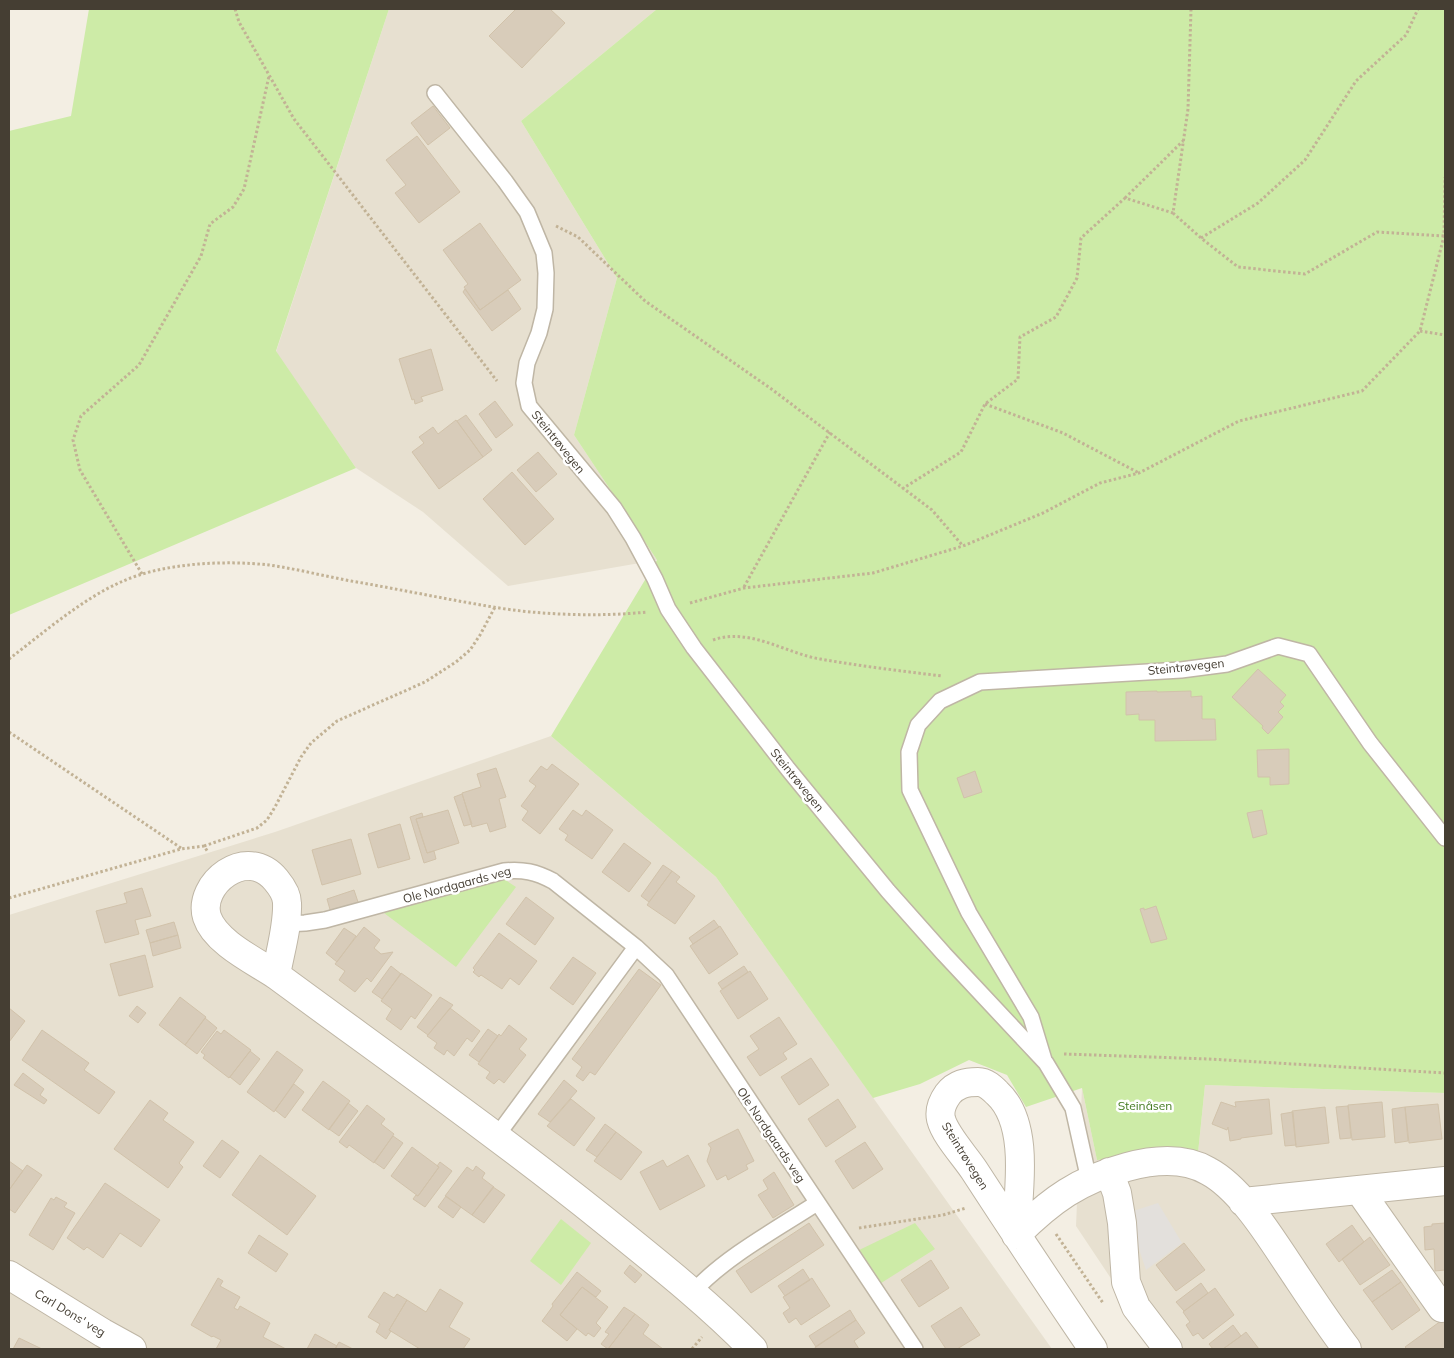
<svg xmlns="http://www.w3.org/2000/svg" width="1454" height="1358" viewBox="0 0 1454 1358" font-family="Mulish,sans-serif">
  <rect width="100%" height="100%" fill="#f3eee3"/>
  <!-- residential -->
  <path fill="#e7e0d0" d="M389,9H657L521,121L617,278L574,435L657,560L508,586L423,512L356,468L276,352Z
    M551,736L716,877L1052,1349H9V915L275,832Z
    M1205,1085L1445,1093V1349H1158L1076,1226L1082,1088L1097,1160L1198,1153Z"/>
  <!-- green -->
  <path fill="#cdeba7" d="M89,9H389L276,351L356,468L9,615V131L71,116Z
    M657,9H1445V1093L1205,1085L1198,1153L1097,1160L1082,1088L1026,1107L1007,1075L969,1060L920,1084L873,1098L716,877L551,736L657,560L574,435L617,278L521,121Z
    M504,879L516,887L456,967L384,913L492,880Z
    M561,1219L591,1243L561,1285L530,1261Z
    M915,1223L935,1249L878,1285L855,1252Z"/>
  <!-- parking -->
  <path fill="#e3e0dc" d="M1158,1203L1182,1243L1146,1270L1127,1213Z"/>
  <!-- building -->
  <path fill="#d8ccba" stroke="#d1c2aa" d="M516,9H550L565,23L522,68L489,36Z
    M433,106L450,128L428,145L411,123Z
    M417,136L460,192L419,223L395,193L406,185L386,160Z
    M480,223L521,280L480,310L464,287L468,284L443,250Z
    M465,289L480,310L508,290L521,309L492,331L463,292Z
    M431,349L443,390L421,397L423,401L415,404L414,399L412,400L399,359Z
    M495,401L513,425L496,438L479,414Z
    M466,415L492,450L483,457L457,421Z
    M456,420L483,457L439,489L412,452L424,443L419,437L433,427L438,434Z
    M538,452L557,474L536,492L517,470Z
    M512,472L554,519L525,545L483,499Z
    M1258,669L1286,695L1280,702L1284,706L1278,712L1283,717L1268,734L1262,728L1263,726L1232,697Z
    M1157,691V692L1191,691V697L1202,696V719H1215L1216,740L1155,741V720H1139V714L1126,715V692Z
    M1289,749V784L1270,785V777H1258L1257,750Z
    M552,764L579,784L540,834L522,820L528,811L521,806L536,786L529,781L541,766L547,770Z
    M496,768L506,797L499,799L506,827L490,832L487,823L472,827L462,793L481,787L477,774Z
    M975,771L982,792L964,798L957,778Z
    M462,794L472,824L464,826L454,797Z
    M448,810L459,843L427,853L416,819Z
    M573,810L582,816L586,810L613,830L592,859L565,840L568,835L559,829Z
    M1262,810L1267,834L1253,838L1247,813Z
    M422,813L423,817L416,819L427,853L434,851L436,859L424,863L410,817Z
    M400,824L410,859L378,868L368,834Z
    M351,839L361,874L322,885L312,850Z
    M624,843L651,863L629,892L602,872Z
    M663,865L672,871L649,902L641,896Z
    M672,871L680,877L676,882L695,896L675,924L647,905Z
    M142,888L151,916L135,920L139,934L105,943L96,911L127,903L124,893Z
    M354,890L359,905L331,913L327,899Z
    M526,897L554,918L535,945L506,924Z
    M1156,906L1167,939L1151,943L1140,909L1144,908V910Z
    M714,920L719,927L693,944L689,938Z
    M174,922L178,935L150,943L146,930Z
    M720,926L738,954L709,974L690,946Z
    M364,927L380,940L374,948L381,954L393,952L371,982L367,978L355,992L339,980L345,971L335,964Z
    M344,928L356,936L337,962L326,953Z
    M499,933L537,961L519,985L510,978L502,989L481,975L479,977L473,972L475,970L473,968Z
    M178,935L181,948L153,956L150,943Z
    M145,955L153,987L119,996L110,964Z
    M573,957L596,973L573,1005L550,988Z
    M391,966L401,974L382,999L372,992Z
    M744,966L748,972L722,989L718,983Z
    M639,969L661,985L595,1075L590,1072L583,1081L576,1076L582,1067L572,1059Z
    M750,971L768,999L738,1019L720,991Z
    M401,973L432,995L415,1019L411,1016L401,1030L386,1019L392,1009L381,1001Z
    M180,997L206,1017L185,1045L159,1025Z
    M440,997L453,1005L428,1035L417,1027Z
    M137,1006L146,1013L138,1023L129,1016Z
    M9,1008L25,1021L9,1042Z
    M450,1008L480,1031L472,1042L467,1038L454,1056L447,1050L444,1055L434,1048L437,1043L427,1036Z
    M779,1017L797,1044L783,1053L787,1059L760,1076L747,1057L759,1049L750,1036Z
    M205,1018L217,1028L197,1054L185,1045Z
    M509,1025L527,1039L519,1049L526,1055L504,1083L499,1079L494,1084L486,1078L490,1072L478,1064L499,1034L501,1036Z
    M488,1029L498,1036L479,1062L469,1055Z
    M42,1030L89,1063L84,1070L115,1092L99,1114L22,1060Z
    M224,1030L251,1050L229,1078L203,1058L205,1055L201,1052L217,1031L221,1034Z
    M250,1051L260,1059L240,1085L230,1077Z
    M277,1051L303,1070L274,1112L247,1092Z
    M811,1058L829,1085L799,1105L781,1077Z
    M23,1073L44,1089L40,1095L47,1100L44,1104L14,1085Z
    M564,1080L577,1091L550,1122L538,1114Z
    M323,1081L350,1101L329,1130L302,1110Z
    M294,1084L304,1092L285,1118L275,1110Z
    M571,1099L595,1118L574,1146L547,1126Z
    M838,1099L856,1127L826,1147L808,1119Z
    M1269,1099L1272,1134L1241,1138V1139L1230,1141L1228,1127L1227,1130L1212,1124L1221,1102L1236,1107L1235,1102Z
    M150,1100L168,1113L163,1120L194,1142L179,1163L183,1167L168,1188L114,1149Z
    M1382,1102L1385,1137L1352,1140L1348,1105Z
    M348,1103L358,1111L339,1136L329,1129Z
    M1438,1104L1442,1139L1409,1143L1405,1107Z
    M367,1105L385,1119L381,1124L394,1134L374,1163L349,1145L347,1148L339,1142Z
    M1348,1106L1351,1138L1340,1139L1336,1107Z
    M1325,1107L1329,1143L1296,1147L1292,1111Z
    M1405,1107L1408,1141L1395,1143L1392,1109Z
    M1293,1112L1296,1145L1285,1146L1281,1114Z
    M605,1124L616,1132L597,1157L586,1150Z
    M738,1129L754,1161L746,1165L748,1169L728,1180L726,1175L717,1180L707,1161L711,1148L708,1144Z
    M616,1132L642,1152L621,1180L594,1161Z
    M393,1136L403,1143L384,1169L374,1162Z
    M222,1140L239,1152L220,1178L203,1166Z
    M865,1142L883,1169L853,1189L835,1161Z
    M412,1147L439,1167L418,1196L391,1176Z
    M260,1155L316,1196L287,1235L232,1195Z
    M688,1155L705,1186L660,1210L640,1172L663,1160L667,1167Z
    M9,1161L23,1171L9,1190Z
    M440,1162L452,1171L425,1207L413,1199L416,1195L418,1196L439,1167L437,1166Z
    M27,1165L42,1175L15,1213L9,1209V1190Z
    M476,1166L485,1173L482,1178L494,1187L472,1215L445,1196L467,1167L473,1171Z
    M774,1172L794,1205L773,1218L758,1195L768,1189L763,1180Z
    M105,1183L160,1220L141,1247L120,1233L103,1258L87,1247L84,1250L67,1238Z
    M493,1187L505,1195L484,1223L472,1215Z
    M446,1196L461,1207L453,1218L438,1207Z
    M56,1197L67,1203L64,1207L75,1213L53,1250L29,1235L51,1198L54,1200Z
    M809,1223L824,1245L751,1293L736,1271Z
    M1445,1223V1270L1435,1271L1434,1249L1425,1250L1424,1227L1432,1226V1224Z
    M1352,1225L1364,1242L1339,1262L1326,1244Z
    M259,1235L288,1254L276,1272L248,1253Z
    M1370,1237L1390,1265L1360,1285L1342,1259Z
    M1184,1243L1205,1270L1176,1291L1156,1265Z
    M931,1260L949,1288L919,1307L901,1280Z
    M630,1265L642,1275L635,1283L624,1273Z
    M803,1269L810,1280L785,1296L778,1286Z
    M1392,1270L1401,1282L1372,1302L1363,1290Z
    M577,1272L601,1291L596,1297L582,1287L560,1315L577,1329L567,1341L542,1321L553,1306L552,1304Z
    M218,1278L223,1281L220,1286L240,1297L234,1308L238,1310L240,1306L270,1323L263,1337L286,1349H216L221,1340L213,1336L212,1337L191,1325Z
    M812,1278L830,1306L801,1325L796,1318L789,1323L783,1313L790,1308L783,1297Z
    M1401,1282L1420,1310L1392,1330L1372,1302Z
    M1201,1283L1208,1293L1184,1311L1176,1302Z
    M582,1287L608,1307L596,1323L601,1328L594,1337L588,1333L586,1336L560,1315Z
    M1215,1288L1234,1315L1203,1339L1198,1333L1193,1336L1186,1325L1190,1322L1183,1312Z
    M440,1289L463,1303L449,1327L470,1339L463,1349H420L389,1330L407,1300L426,1312Z
    M384,1292L394,1298L397,1294L407,1300L389,1330L391,1331L386,1339L376,1332L380,1324L368,1317Z
    M624,1307L635,1314L608,1349L601,1344L609,1334L605,1332Z
    M961,1307L980,1335L957,1349H946L931,1326Z
    M850,1310L856,1320L816,1347L809,1336Z
    M635,1314L649,1325L643,1334L663,1349H608Z
    M1445,1318V1349H1407L1405,1347Z
    M856,1320L865,1333L854,1341L859,1349H816L815,1347Z
    M1233,1325L1241,1336L1223,1349H1213L1209,1344Z
    M1246,1332L1259,1349H1223L1241,1336Z
    M315,1334L337,1346L335,1349H307Z
    M19,1338L42,1349H13Z
    M339,1342L353,1349H335Z"/>
  <g fill="none" stroke-linecap="round" stroke-linejoin="round">
    <!-- service casing -->
    <g stroke="#bfb6a5" stroke-width="18">
      <path id="service" d="M435,93L505,181L527,212L544,253L546,273L545,309L539,333L527,363L524,383L529,406L614,508L633,538L655,579L668,609L694,648L788,769L888,891L944,954L1046,1063L1073,1108L1089,1180
        M285,924L305,923L325,920L504,871C523,869 536,872 553,881L636,947L666,975L915,1349
        M1044,1060L1031,1017L969,913L910,790L909,752L918,725L940,701L980,682L1181,670L1227,664L1278,646L1309,654L1370,743L1445,838
        M496,1137L636,947
        M693,1292C725,1257 777,1229 817,1203"/>
    </g>
    <!-- minor casing -->
    <g stroke="#bfb6a5" stroke-width="30">
      <path id="minor" d="M276,975C280,952 288,926 287,903C287,894 281,886 276,880C246,844 197,885 207,917C215,942 255,961 276,975C386,1056 498,1135 604,1220C656,1262 707,1302 753,1349
        M1109,1172L1117,1193L1122,1223L1126,1282L1136,1307L1168,1349
        M1359,1190L1442,1308
        M1243,1202L1445,1181
        M1016,1235C1018,1194 1031,1124 997,1093C992,1088 986,1082 978,1082C966,1082 956,1084 948,1094C943,1101 939,1110 941,1119C945,1135 964,1155 974,1170C1013,1230 1053,1290 1093,1349
        M1016,1235C1051,1200 1079,1180 1127,1167C1153,1160 1184,1157 1208,1171C1242,1189 1272,1240 1293,1271C1311,1298 1328,1324 1347,1349
        M9,1275L103,1333L132,1349"/>
    </g>
    <!-- path -->
    <path stroke="#c2b295" stroke-width="3" stroke-dasharray="2.5 2.5" stroke-linecap="butt" d="M235,9L239,22L294,119L497,381
      M1191,9L1188,109L1173,213L1201,238L1238,267L1305,274L1377,232L1444,236
      M1125,198L1183,141
      M556,226L578,237L645,301L770,388L932,510L963,546
      M1201,238L1258,203L1305,160L1356,81L1406,35L1418,9
      M1420,331L1445,335
      M985,404L1063,433L1139,473
      M902,489L961,452L985,404L1018,379L1020,337L1056,317L1077,278L1081,238L1125,198L1173,213
      M142,574L80,470L73,440L81,416L139,365L201,256L210,224L233,207L244,189L269,76
      M744,587L830,432
      M690,603L744,588L873,573L963,546L1043,513L1100,483L1139,473L1239,421L1362,391L1420,331L1444,236L1445,177
      M713,640C749,627 785,653 820,659C860,666 901,671 942,676
      M9,659C42,634 82,599 121,582C162,563 224,560 269,565C297,569 324,576 351,581C398,589 445,599 493,607C539,615 600,617 647,612
      M9,732L181,848
      M204,846L257,828L267,820L275,807L301,757L311,743L337,721L425,682L456,662L470,650L480,635L495,607
      M9,898L181,849L204,846L208,852
      M1064,1054L1209,1059L1445,1073
      M859,1228L943,1215L966,1208
      M1056,1234L1103,1303
      M692,1349L702,1337"/>
    <!-- service -->
    <use href="#service" stroke="#fff" stroke-width="15"/>
    <!-- minor -->
    <use href="#minor" stroke="#fff" stroke-width="28"/>
  </g>
  <g text-anchor="middle" stroke-width="5" stroke-linejoin="round" paint-order="stroke">
    <!-- street labels -->
    <g font-size="12" fill="#453e33" stroke="#fff">
      <text transform="translate(558 442) rotate(51)" y="4">Steintrøvegen</text>
      <text transform="translate(1186 667) rotate(-6)" y="4">Steintrøvegen</text>
      <text transform="translate(797 780) rotate(51)" y="4">Steintrøvegen</text>
      <text transform="translate(457 885) rotate(-15)" y="4">Ole Nordgaards veg</text>
      <text transform="translate(771 1135) rotate(56)" y="4">Ole Nordgaards veg</text>
      <text transform="translate(965 1156) rotate(58)" y="4">Steintrøvegen</text>
      <text transform="translate(70 1313) rotate(31)" y="4">Carl Dons' veg</text>
    </g>
    <!-- park labels -->
    <g font-size="12" fill="#447b22" stroke="#fff">
      <text x="1145" y="1110">Steinåsen</text>
    </g>
  </g>
  <!-- border -->
  <rect width="1454" height="1358" fill="none" stroke="#453e33" stroke-width="20"/>
</svg>
